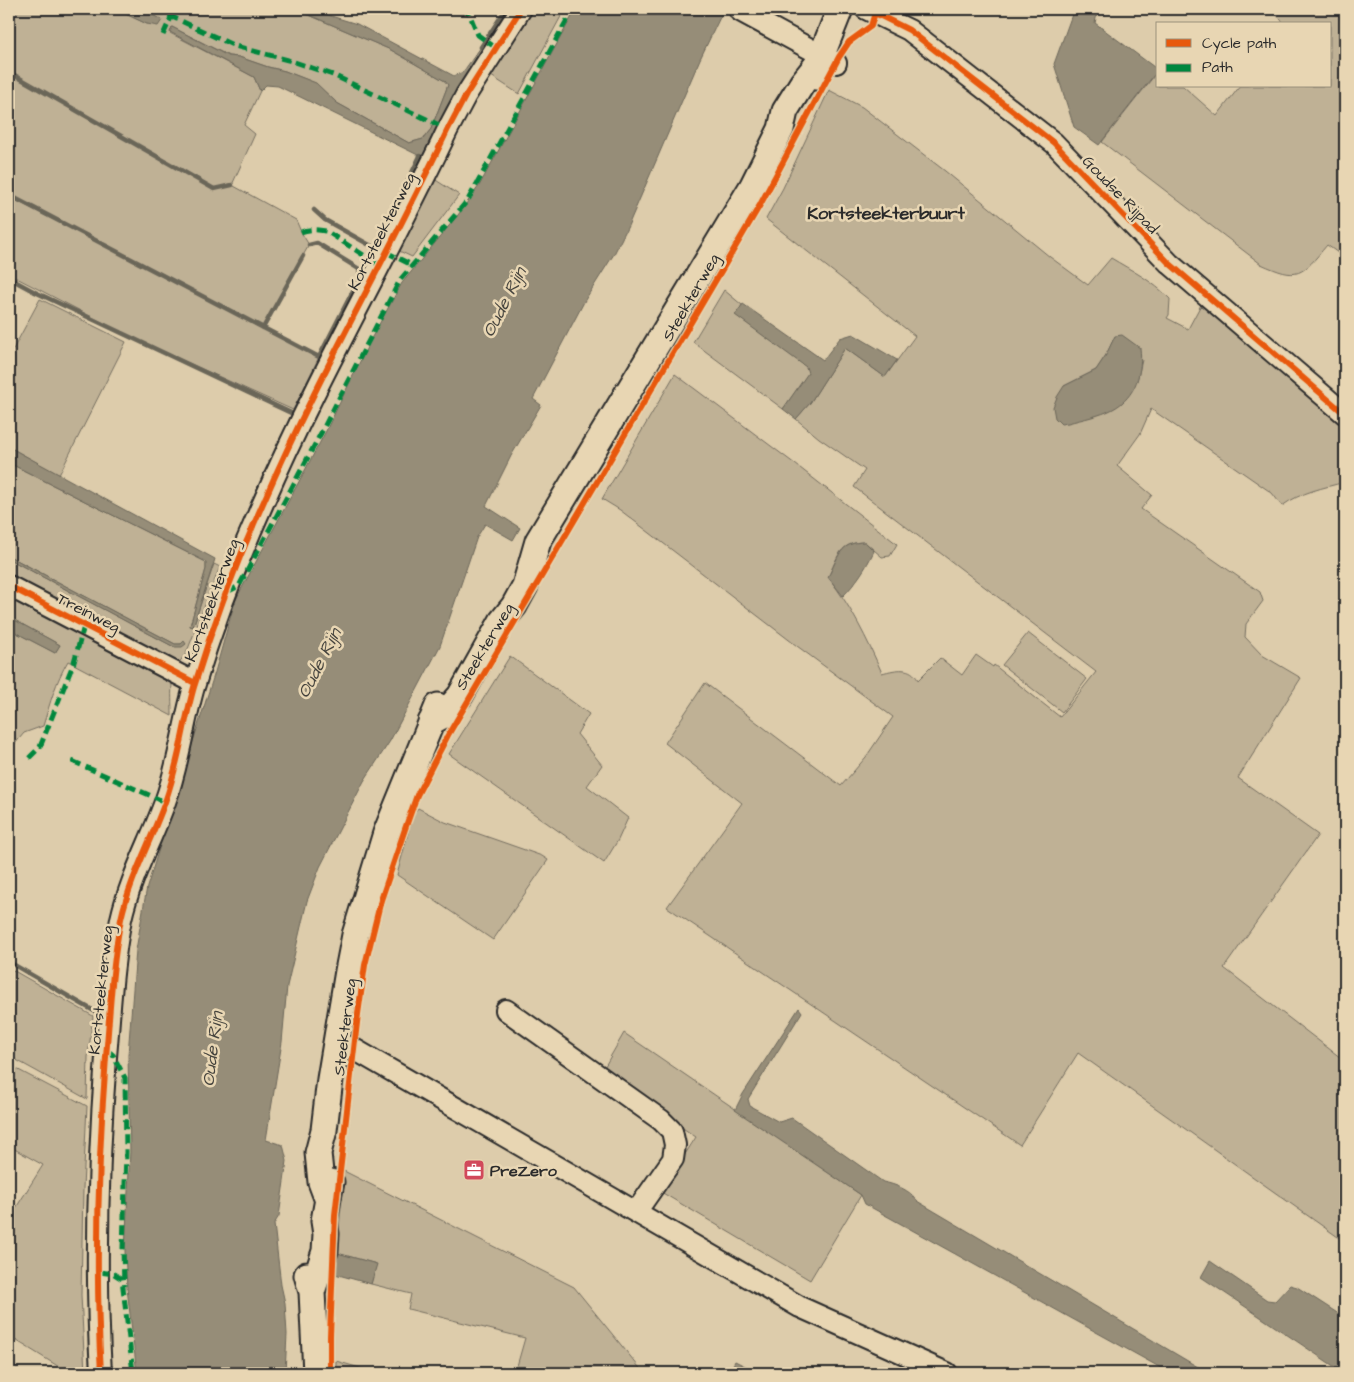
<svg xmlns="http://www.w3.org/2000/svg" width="1354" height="1382" viewBox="0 0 1354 1382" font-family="'Architects Daughter',sans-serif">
  <rect width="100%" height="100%" fill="#ddccab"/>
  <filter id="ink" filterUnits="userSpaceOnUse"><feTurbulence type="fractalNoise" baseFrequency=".02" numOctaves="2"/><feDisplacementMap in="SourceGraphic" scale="10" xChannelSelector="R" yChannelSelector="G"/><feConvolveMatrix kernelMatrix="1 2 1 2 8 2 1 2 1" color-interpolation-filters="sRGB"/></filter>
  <g filter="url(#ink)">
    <!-- green -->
    <path fill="#bfb195" stroke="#756e60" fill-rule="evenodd" d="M9,9H115L147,24L161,20L141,9H295L391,50L445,81L448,85L431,129L423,139L409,143L337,103L315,83L285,71L268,67L239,57L229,56L172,27L170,33L254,77L260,91L244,125L255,134L232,185L296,220L301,232L309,245L263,327L319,357L293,410L129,336L9,274V197L193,291L9,194Z
      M530,9H565L519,94L488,74Z
      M1269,9H1345V258L1327,245C1301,276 1299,281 1261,264L1102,142L1158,71V86H1183L1217,116L1240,86H1330V24H1284L1281,19Z
      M829,90L862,107L945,171L1050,257L1088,285L1111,258C1131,270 1153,281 1170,299L1169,315L1167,318L1188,329L1204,299L1345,425V482C1323,488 1301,492 1282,506L1272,493L1151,409L1140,434L1117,466L1152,495L1141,509L1260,592L1263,601L1246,624L1245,637L1262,655L1301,678L1238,778L1318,835L1224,968L1345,1061V1242L1078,1053L1020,1145L667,907L742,803L665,743L705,683L841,786L866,757L893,717L797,646L620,510L602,499L675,374L795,464L897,544L890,556L882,557L865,542C839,542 838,557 828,577C851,606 867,639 882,673C897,669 911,666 918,680L940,658L962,675L976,655L993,667L994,665L1060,717L1096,672L854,487L865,470L819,438L796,419L810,403L845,348L885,377L915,336L766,219L783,188ZM1115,336L1142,360L1137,381L1064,386L1096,370L1106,355Z
      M431,177L459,195L412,257L395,249Z
      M724,290L742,305L736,315L806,366L809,373L783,409L693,342Z
      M40,299L126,342L59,475L9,447V357Z
      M9,463L206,562V569L190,626L193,627L214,564L220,567L186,654C168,673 172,691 172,716L68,661C56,681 50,703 43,726L24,733L9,751V629L55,653L60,645L9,617V559L174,647L181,644H175L9,556Z
      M1028,633L1087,679L1062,712L1002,665Z
      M510,656L589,714L577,734L602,765L587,786L628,818L618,840L604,863L449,754Z
      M418,808L445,822L542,856L548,860L493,940L397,875L413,815Z
      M9,968L93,1016L88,1057L87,1099L9,1056Z
      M624,1033L861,1195L810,1280L661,1192L696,1137L601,1073Z
      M9,1065L87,1106L83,1188L81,1295L85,1373H69L9,1336V1219L43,1165L9,1146Z
      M344,1171L574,1287L643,1372L642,1373H515L525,1338L408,1309L411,1294L371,1284L376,1264L337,1253Z
      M336,1361L377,1373H336Z"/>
    <!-- water -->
    <path fill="#968d78" stroke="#6b6659" d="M115,9H141L162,20L158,26L147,24Z
      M295,9H316L331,16L357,24L454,76L463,72L481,47L483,49L446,108L422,157L278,86L266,85L260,91L254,77L170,32L172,27L228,56L239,57L268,67L285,71L316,83L337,103L409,143L423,139L431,129L448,85L445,81L391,50Z
      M576,9H724L700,59L628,226L614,254L585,300L533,399L541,405L511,456L486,506L520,528L513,540L485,524L477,537L440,646L390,741L364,781L320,867L307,901L287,986L282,1042L266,1140L283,1145L287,1161L279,1216L274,1224L281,1285L285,1303L287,1334L285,1373H137L127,1288L125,1251L130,1152L128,1055L136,950L147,887L215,672L235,601L325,433L372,337L402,283L458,215L479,186Z
      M1074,9H1098L1095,23L1158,70L1099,145L1074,127L1054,64Z
      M743,304L823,360L840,338L853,334L897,360L885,377L845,348L810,403L796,419L783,409L808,373L806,367L735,315Z
      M1122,335L1140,348C1143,371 1136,397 1113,409C1100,416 1083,419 1068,423L1061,424L1055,418L1053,407L1057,397L1064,386L1096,370L1106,355L1115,336Z
      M9,447L215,559L193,627L190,626L206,569V562L9,463Z
      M865,542L874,551C866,568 856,583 843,596L828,577C839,557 839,542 865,542Z
      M9,556L175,644H181L184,641L186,644L182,647H174L9,559Z
      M9,617L60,645L55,653L9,629Z
      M799,1008L802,1012L748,1099L750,1106L779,1122L792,1118L883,1182C894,1184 911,1190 917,1201L1208,1373H1170L865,1204L861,1195L735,1110L743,1094Z
      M337,1253L377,1264L371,1284L335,1274Z
      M1210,1261L1267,1300L1275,1301L1290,1285L1297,1287L1345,1318V1373H1342L1341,1371L1201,1277Z
      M735,1361L749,1368L746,1373H729Z"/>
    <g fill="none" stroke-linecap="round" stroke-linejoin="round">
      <!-- stream -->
      <path stroke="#6b6659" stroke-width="4.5" d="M481,47L506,9
        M9,72L214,189L232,185
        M9,195L319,357L360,277L359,269L317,243L309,245
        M314,210L325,220L375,248
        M384,231L420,156
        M9,278L35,292L291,413
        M263,328L303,256
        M9,962L94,1011"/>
      <!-- minor casing -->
      <g stroke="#2b2b2b" stroke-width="24">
        <path id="minor" d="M866,9L909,30L1054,143L1169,263L1345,414
          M740,11L836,63
          M9,586L195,683
          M506,1010L661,1120L672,1131L675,1145L673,1159L636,1212
          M337,1043L354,1049L800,1307L947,1373
          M101,1373C95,1268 98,1161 106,1057C110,1011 112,964 121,919C130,878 151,841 165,802C179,764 183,725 194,687C213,624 237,561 264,501C319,374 389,254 448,129L466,95L521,9"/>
      </g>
      <!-- major casing -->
      <g stroke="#2b2b2b" stroke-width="29">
        <path id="major" d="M816,77L819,62L840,9
          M431,722L442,716L460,696L502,621L514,606L525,586L538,541L752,187L781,129L785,111L803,82L819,62
          M327,1198L321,1182L318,1153L324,1130L330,1079L348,971L355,935L386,833L438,706
          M307,1275L312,1292L316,1373
          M312,1292L325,1251L326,1234L324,1221L331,1182"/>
      </g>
      <!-- minor -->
      <use href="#minor" stroke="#e8d6b3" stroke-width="20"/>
      <!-- major -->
      <use href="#major" stroke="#e8d6b3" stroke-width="25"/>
      <!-- quiet -->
      <path stroke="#00873e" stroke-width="5" stroke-dasharray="10 5" stroke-linecap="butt" d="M155,9L235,46L288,60L333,75L439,125
        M461,9L469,13L478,35L496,48
        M163,35L175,9
        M301,232C309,229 316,229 326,231L379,265
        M386,252L412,265
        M227,592L239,586L321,433L400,280L468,200L573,9
        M29,758L40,747L74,662L84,626
        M72,761L165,802
        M107,1050L113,1055L125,1078L126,1152L123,1249L124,1286
        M99,1272L114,1274L122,1279L133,1373"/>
      <!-- cycleway casing -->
      <g stroke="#e8d6b3" stroke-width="9">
        <path id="cycleway" d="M875,13L909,30L1054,143L1169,263L1345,414
          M9,586L195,683
          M101,1373C95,1268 98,1161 106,1057C110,1011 112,964 121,919C130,878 151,841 165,802C179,764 183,725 194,687C213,624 237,561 264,501C319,374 389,254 448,129L466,95L521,9
          M330,1373V1336L335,1215L358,1014L365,965L381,900L405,829L417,795L448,735L760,205L839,57L849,42L871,26L876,9"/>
      </g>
      <!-- cycleway -->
      <use href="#cycleway" stroke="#e8590c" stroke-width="6"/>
    </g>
  </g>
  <!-- icons -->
  <defs>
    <g id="office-square" transform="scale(1.125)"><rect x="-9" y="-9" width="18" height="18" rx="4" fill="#d1495b" stroke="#e8d6b3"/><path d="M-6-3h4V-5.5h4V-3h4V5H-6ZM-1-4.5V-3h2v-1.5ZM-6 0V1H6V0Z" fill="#fff"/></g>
  </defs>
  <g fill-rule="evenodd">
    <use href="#office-square" x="474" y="1170"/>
  </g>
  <g text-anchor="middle" stroke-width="5" stroke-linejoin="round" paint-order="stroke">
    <!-- street labels -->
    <g font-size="16" fill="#2b2b2b" stroke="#e8d6b3">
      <text transform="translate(1121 194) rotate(46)" y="6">Goudse Rijpad</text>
      <text transform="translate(381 231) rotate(-63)" y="6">Kortsteekterweg</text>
      <text transform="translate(690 297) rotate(-60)" y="6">Steekterweg</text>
      <text transform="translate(211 600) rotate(-70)" y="6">Kortsteekterweg</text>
      <text transform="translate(89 612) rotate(27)" y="6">Treinweg</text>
      <text transform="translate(484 646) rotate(-59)" y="6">Steekterweg</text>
      <text transform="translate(100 990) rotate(-84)" y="6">Kortsteekterweg</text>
      <text transform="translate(344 1027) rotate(-83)" y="6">Steekterweg</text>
    </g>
    <!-- poi labels -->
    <g font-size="16" font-weight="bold" fill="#2b2b2b" stroke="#e8d6b3" text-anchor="start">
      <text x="490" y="1176">PreZero</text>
    </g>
    <!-- neighbourhood labels -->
    <g font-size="18" font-weight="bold" fill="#2b2b2b" stroke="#e8d6b3">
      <text x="886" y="219">Kortsteekterbuurt</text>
    </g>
    <!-- water labels -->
    <g font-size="18" font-style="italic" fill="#46443e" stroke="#e8d6b3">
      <text transform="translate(504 302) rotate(-63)" y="6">Oude Rijn</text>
      <text transform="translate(319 663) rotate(-63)" y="6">Oude Rijn</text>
      <text transform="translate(212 1049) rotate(-83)" y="6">Oude Rijn</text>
    </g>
  </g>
  <!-- margin -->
  <rect width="1354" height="1382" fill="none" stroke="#e8d6b3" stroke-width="30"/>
  <rect x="15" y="15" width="1324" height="1352" fill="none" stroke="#2b2b2b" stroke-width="2" filter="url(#ink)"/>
  <!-- legend -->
  <rect x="1156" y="22" width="175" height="65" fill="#e8d6b3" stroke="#9c927d"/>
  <rect x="1166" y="39" width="25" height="8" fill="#e8590c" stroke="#9c927d"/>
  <text x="1202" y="48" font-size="15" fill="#2b2b2b">Cycle path</text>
  <rect x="1166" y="64" width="25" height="8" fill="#00873e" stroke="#9c927d"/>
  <text x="1202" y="72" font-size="15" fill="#2b2b2b">Path</text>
</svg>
